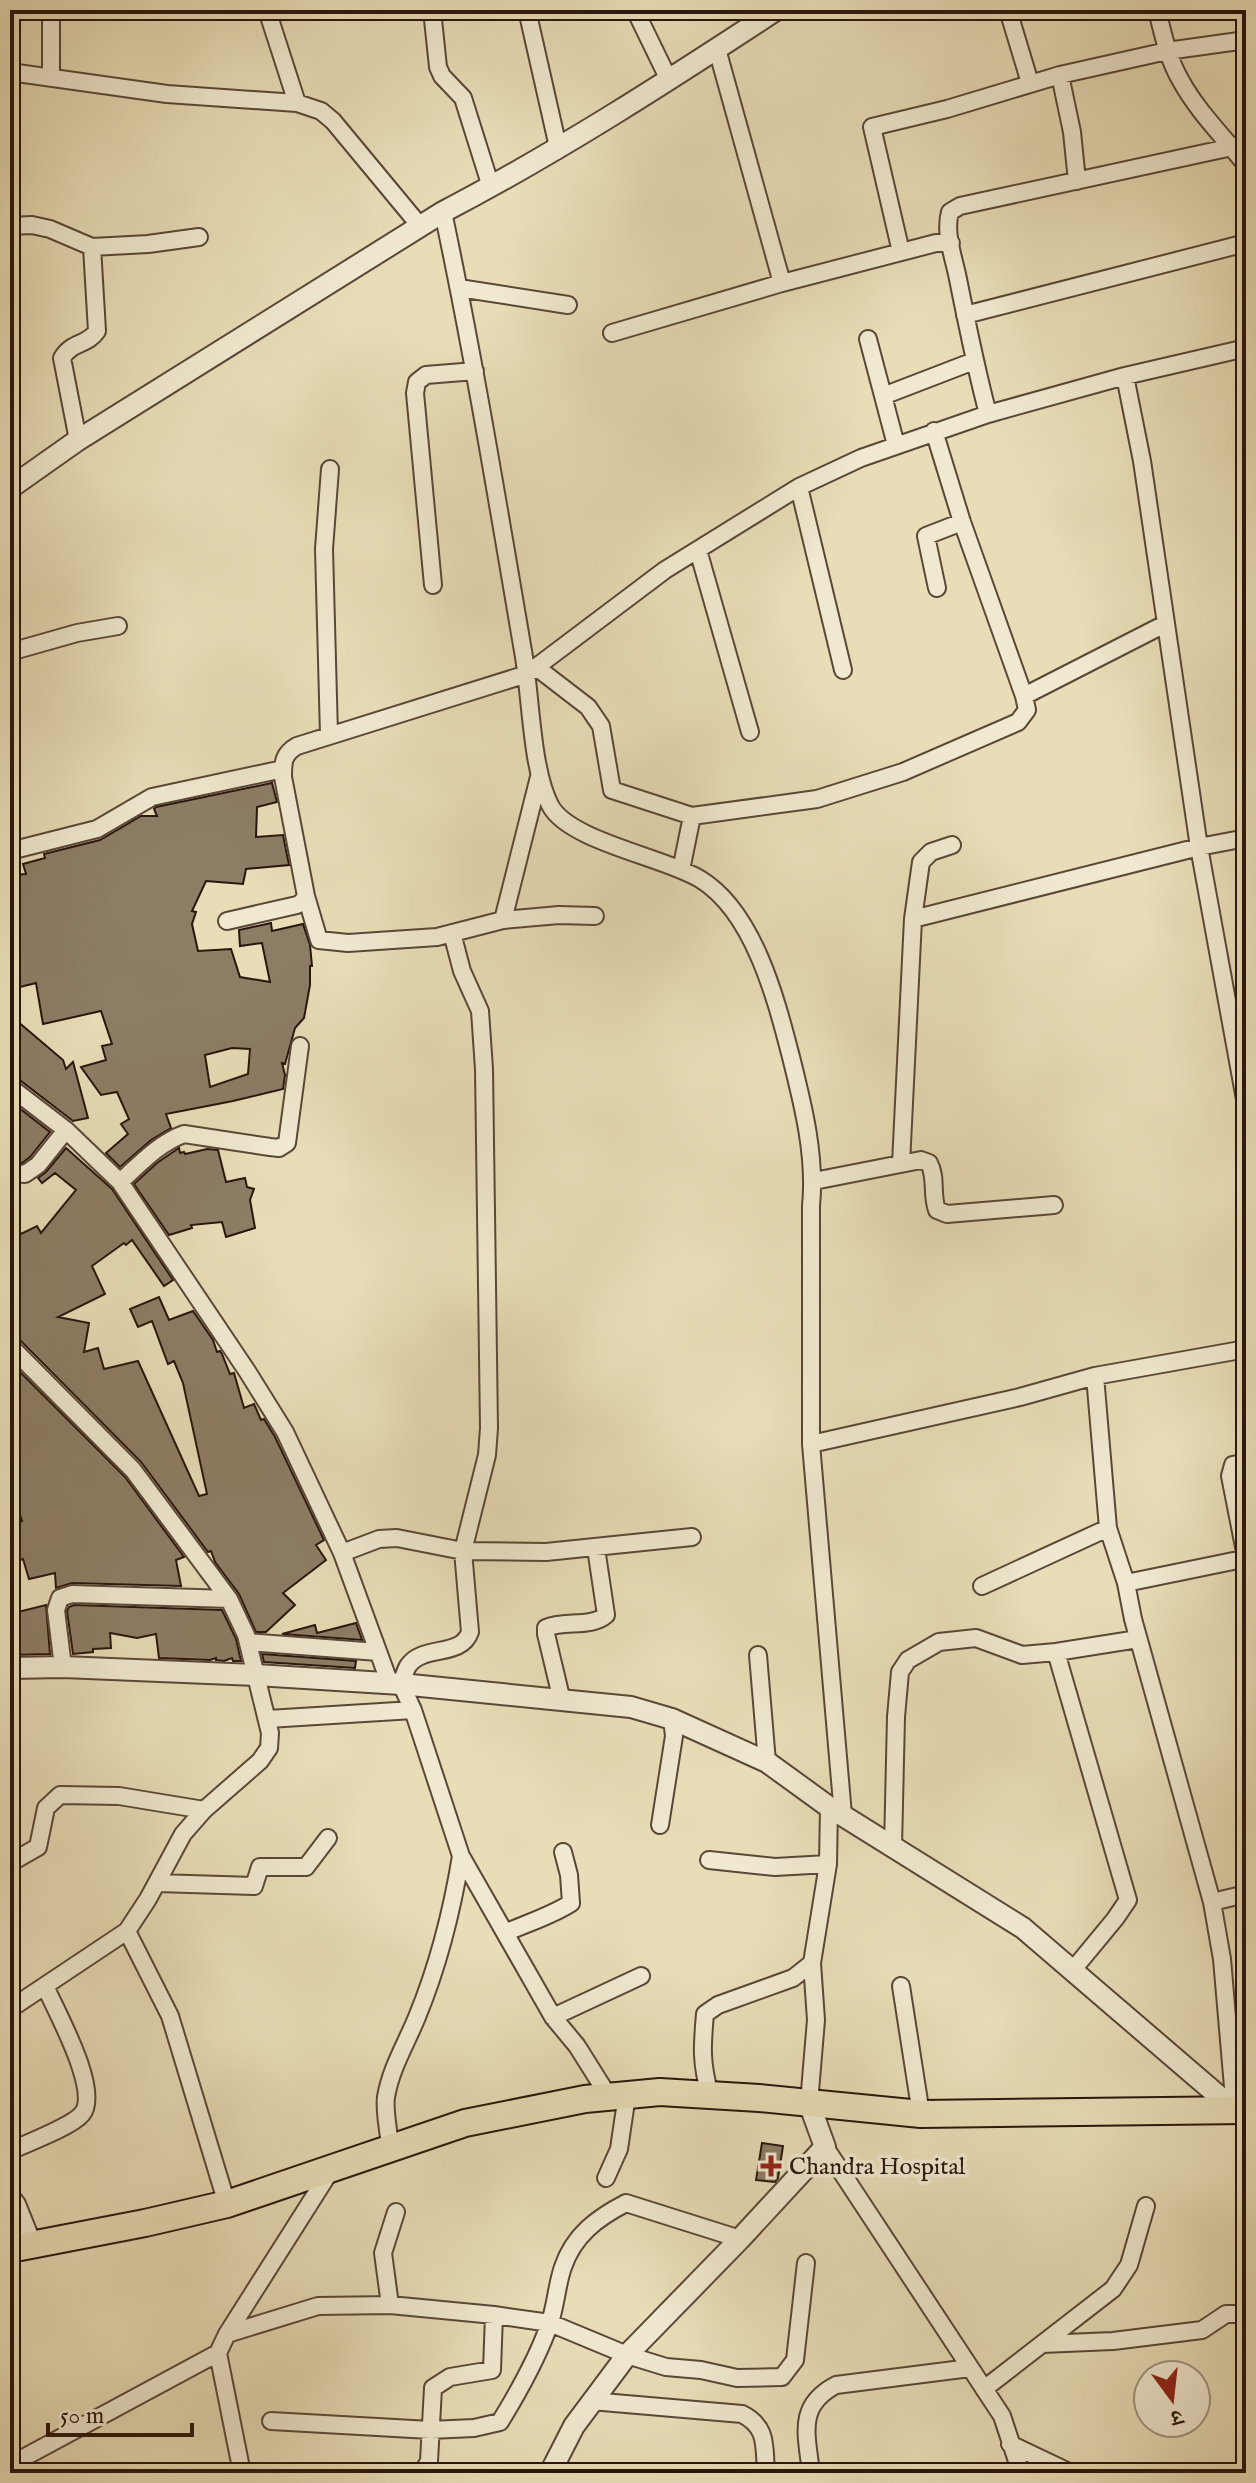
<svg xmlns="http://www.w3.org/2000/svg" width="1256" height="2483" viewBox="0 0 1256 2483" font-family="'IM FELL English','Noto Serif Devanagari',serif">
  <rect width="100%" height="100%" fill="#e8ddb7"/>
  <filter id="stains"><feTurbulence type="fractalNoise" baseFrequency=".0025" numOctaves="4"/><feColorMatrix values="0 0 0 0 .2 0 0 0 0 .09 0 0 0 0 .02 0 0 0 .5 -.17"/></filter>
  <radialGradient id="worn" r=".72"><stop offset=".6" stop-color="#630" stop-opacity="0"/><stop offset="1" stop-color="#630" stop-opacity=".3"/></radialGradient>
  <!-- building -->
  <path fill="#8c7d65" stroke="#29150d" stroke-width="2" fill-rule="evenodd" d="M272,783L277,802L257,807L256,837L283,835L289,865L246,869L243,884L206,881L192,911L196,912L192,924L198,951L231,949L240,977L270,982L262,943L240,946L239,930L271,923L272,931L303,924L310,945L312,966H310V985L304,1018L295,1028L285,1064L282,1063L285,1075L283,1089L233,1101L166,1114L171,1128L151,1140L120,1167L106,1153L128,1134L121,1124L129,1119L117,1092L101,1095L81,1067L106,1060L102,1046L112,1044L101,1011L43,1024L36,983L20,987V977L11,971L10,968L18,965L10,941V875L26,874L23,864L45,858L44,854L100,840L141,816H157L154,809L156,807ZM232,1048L250,1049L248,1074L210,1087L205,1055Z
    M10,1015L63,1060L66,1069L73,1062L88,1118L73,1121L17,1078L10,1076Z
    M10,1101L50,1132L30,1157L22,1163L10,1162Z
    M66,1148L112,1189L173,1280L164,1286L132,1240L126,1245L124,1243L92,1266L105,1294L58,1317L89,1323L84,1352L98,1348L104,1369L138,1361L199,1496L207,1494L183,1383L174,1361L168,1364L152,1321L138,1327L130,1309L159,1297L169,1320L193,1311L213,1340L217,1352L220,1351L222,1354L230,1374L234,1373L244,1408L254,1404L261,1420L264,1419L275,1437L324,1540L316,1545L326,1560L283,1593L295,1605L266,1632H256L239,1594L215,1562L211,1551L208,1552L141,1462L18,1338L10,1335V1214L21,1234L37,1226L41,1233L76,1190L55,1173L42,1183L38,1178L46,1172Z
    M179,1148L180,1153L184,1152L185,1154L207,1149L218,1150L226,1182L245,1178L247,1187L254,1189L250,1200L255,1228L226,1237L222,1222L191,1225L192,1228L169,1235L134,1184L157,1163Z
    M10,1362L125,1477L184,1557L176,1560L181,1586L72,1583L56,1588L55,1573L29,1579L23,1559L14,1562L10,1550V1535L14,1534L12,1524L22,1521L10,1482Z
    M46,1605L50,1654L10,1655V1643H16L10,1614Z
    M74,1605L222,1610L236,1639L241,1661H233L232,1658L224,1661L216,1660V1658L210,1660L159,1658L156,1634L137,1638L110,1633L111,1648L93,1649V1652L73,1654L67,1611L69,1607Z
    M356,1623L362,1640L282,1634L315,1625L317,1633Z
    M262,1654L356,1661L355,1668L264,1662Z
    M762,2143L783,2146L778,2178L775,2182L756,2180Z"/>
  <g fill="none" stroke-linecap="round" stroke-linejoin="round">
    <!-- minor casing -->
    <g stroke="#594738" stroke-width="20">
      <path id="minor" d="M267,10L297,103
        M432,10L438,67L442,76L463,98L491,187
        M527,10L558,147
        M635,10L669,80
        M1008,10L1030,83
        M1157,10C1163,34 1168,59 1181,81C1198,112 1224,137 1246,165
        M717,49L782,283
        M10,72L167,94L297,103L321,111L333,121L420,226
        M1060,75L1072,132L1077,181
        M51,78V10
        M443,212C474,358 498,505 523,651C531,695 531,768 550,805C568,841 664,857 700,879C754,912 776,999 791,1057C803,1105 816,1156 811,1206V1444L843,1815
        M10,226L32,225L50,229L92,247L148,244L199,237
        M901,252L872,127L947,109L1060,75L1167,51L1246,40
        M459,288L568,305
        M965,315L1246,243
        M612,333L782,283L936,243H951
        M868,339L896,445
        M1125,376L1142,461L1199,847L1246,1105
        M883,396L974,361
        M988,414C976,369 967,324 958,279C954,258 944,233 950,212L960,206L1246,144
        M78,440L62,358C72,341 87,346 97,331L92,247
        M799,487L843,670
        M698,550L750,732
        M433,585L415,393L417,382L426,375L475,371
        M937,588L926,536L962,522
        M10,652L77,633L118,626
        M536,667L588,707L601,726L612,790L692,816L817,799L903,772L1018,722L1027,710L1024,696L962,522L934,431
        M1024,696L1165,624
        M329,735L324,549L330,469
        M10,851L97,829L152,797L283,769
        M681,870L692,816
        M306,896L319,940L348,943L437,937L503,920L559,915L595,916
        M913,919L1199,847L1246,838
        M503,920L539,777
        M227,921L297,905L302,902L306,896L283,777C283,762 283,754 297,746L527,674L665,570L799,487L861,458L988,414L1125,376L1246,348
        M452,933L462,971L480,1011L484,1069L489,1428L487,1455L463,1551L470,1632C461,1658 423,1644 408,1666C405,1671 403,1679 401,1684L413,1710L461,1856L553,2017L577,2046L609,2097
        M10,982V983
        M10,1087L66,1130L120,1182L247,1371L285,1432L342,1553L390,1684
        M901,1164L913,919L921,862L931,852L952,845
        M10,1173L25,1174L38,1165L66,1130
        M814,1181L921,1160L929,1163C937,1178 931,1194 937,1210L947,1214L1054,1205
        M120,1182C140,1164 159,1143 184,1134L270,1147L279,1148L287,1143L300,1046
        M10,1346L133,1470L229,1599L246,1635L270,1733L269,1748L260,1761L204,1810L183,1834L148,1899L127,1931L10,2009
        M1095,1376L1108,1528L1126,1583L1133,1619L1212,1902L1222,1959L1235,2110
        M811,1444L1020,1397L1095,1376L1246,1349
        M342,1553L379,1539L397,1538L463,1551L546,1552L692,1537
        M1126,1583L1243,1559L1246,1554L1244,1547L1230,1476L1233,1465L1246,1463
        M982,1586L1108,1528
        M248,1642L378,1652
        M1056,1652L1128,1900L1115,1919L1072,1971
        M758,1655L767,1762
        M63,1667L56,1610L60,1598L72,1594L229,1599
        M562,1701L546,1634V1628C564,1620 591,1628 606,1615L596,1548
        M268,1719L413,1710
        M660,1825L674,1736L672,1719
        M893,1847L896,1717L900,1672L908,1660L939,1642L976,1638L1022,1655L1056,1652L1138,1639
        M709,1860L775,1867L828,1864
        M10,1863L38,1847L46,1808L60,1795L119,1796L204,1810
        M157,1883L254,1886L260,1867H306L328,1838
        M1212,1902L1246,1894
        M127,1931L170,2016L227,2204
        M505,1933C527,1923 551,1916 571,1903L569,1875L563,1852
        M901,1986L921,2114
        M553,2017L641,1976
        M710,2095C701,2063 702,2047 705,2014L718,2005L793,1978L812,1963L828,1864L829,1807
        M809,2103L816,2020L812,1963
        M390,2147C389,2131 384,2112 386,2097C391,2068 406,2044 417,2017C438,1966 452,1911 461,1856
        M825,2147L1002,2416L1021,2473
        M10,2151C27,2143 71,2127 82,2114C101,2091 56,2011 45,1986
        M606,2178L619,2149L627,2095
        M10,2195L17,2204L33,2244
        M390,2305L383,2253L396,2212
        M227,2334L318,2306L390,2305L494,2315L550,2323L627,2355L666,2367L701,2370L737,2378L782,2377L795,2360L806,2263
        M1042,2344L1113,2341L1202,2330L1226,2314H1246
        M218,2353L242,2473
        M984,2389L1113,2289L1129,2265L1146,2206
        M591,2401L742,2414C768,2427 764,2446 766,2473
        M271,2421L430,2430L474,2428L500,2422C519,2391 536,2361 548,2328C556,2308 556,2287 563,2267C574,2235 597,2218 626,2203L740,2239
        M1010,2444L1071,2473
        M10,2465L218,2353L227,2334L331,2170
        M422,2473L429,2461L433,2388L450,2377L492,2370L494,2315
        M811,2473C807,2435 796,2406 836,2385L970,2368"/>
    </g>
    <!-- tertiary casing -->
    <g stroke="#594738" stroke-width="24">
      <path id="tertiary" d="M10,488L78,440L443,212C558,152 668,81 776,10
        M10,1668L63,1667L256,1675L401,1684L631,1707L672,1719L767,1762L829,1807L1023,1928L1235,2110
        M550,2473L574,2426L627,2355L740,2239L825,2147L809,2103"/>
    </g>
    <!-- primary casing -->
    <g stroke="#29150d" stroke-width="30">
      <path id="primary" d="M10,2249L145,2223L227,2204L465,2123L585,2099L660,2092L759,2098L921,2114L1246,2110"/>
    </g>
    <!-- minor -->
    <use href="#minor" stroke="#f0e9d0" stroke-width="16"/>
    <!-- tertiary -->
    <use href="#tertiary" stroke="#f0e9d0" stroke-width="20"/>
    <!-- primary -->
    <use href="#primary" stroke="#e8ddb7" stroke-width="26"/>
  </g>
  <!-- markers -->
  <path fill="#8f2418" stroke="#f0e9d0" stroke-width="3" d="M767 2154h8v8h8v8h-8v8h-8v-8h-8v-8h8z"/>
  <g text-anchor="middle" stroke-width="7" stroke-linejoin="round" paint-order="stroke">
    <!-- poi labels -->
    <g font-size="24" fill="#29150d" stroke="#f0e9d0" text-anchor="start">
      <text x="789" y="2174">Chandra Hospital</text>
    </g>
  </g>
  <!-- margin -->
  <rect width="1256" height="2483" fill="none" stroke="#e8ddb7" stroke-width="40"/>
  <rect x="12" y="12" width="1232" height="2459" fill="none" stroke="#29150d" stroke-width="4"/>
  <rect x="20" y="20" width="1216" height="2443" fill="none" stroke="#29150d" stroke-width="2"/>
  <!-- north arrow -->
  <g transform="translate(1172 2399) rotate(165)"><circle r="38" fill="#f0e9d0" stroke="#a09482" stroke-width="2"/>
  <path d="M0-6L14 30L0 20L-14 30Z" fill="#8f2418"/>
  <text y="-12" font-size="22" font-weight="bold" text-anchor="middle" fill="#29150d">उ</text>
  </g>
  <!-- scale -->
  <path d="M48 2423v12h144v-12" fill="none" stroke="#29150d" stroke-width="4"/>
  <text x="60" y="2423" font-size="24" fill="#29150d" stroke="#f0e9d0" stroke-width="6" paint-order="stroke">50 m</text>
  <rect width="100%" height="100%" filter="url(#stains)"/>
  <rect width="100%" height="100%" fill="url(#worn)"/>
</svg>
